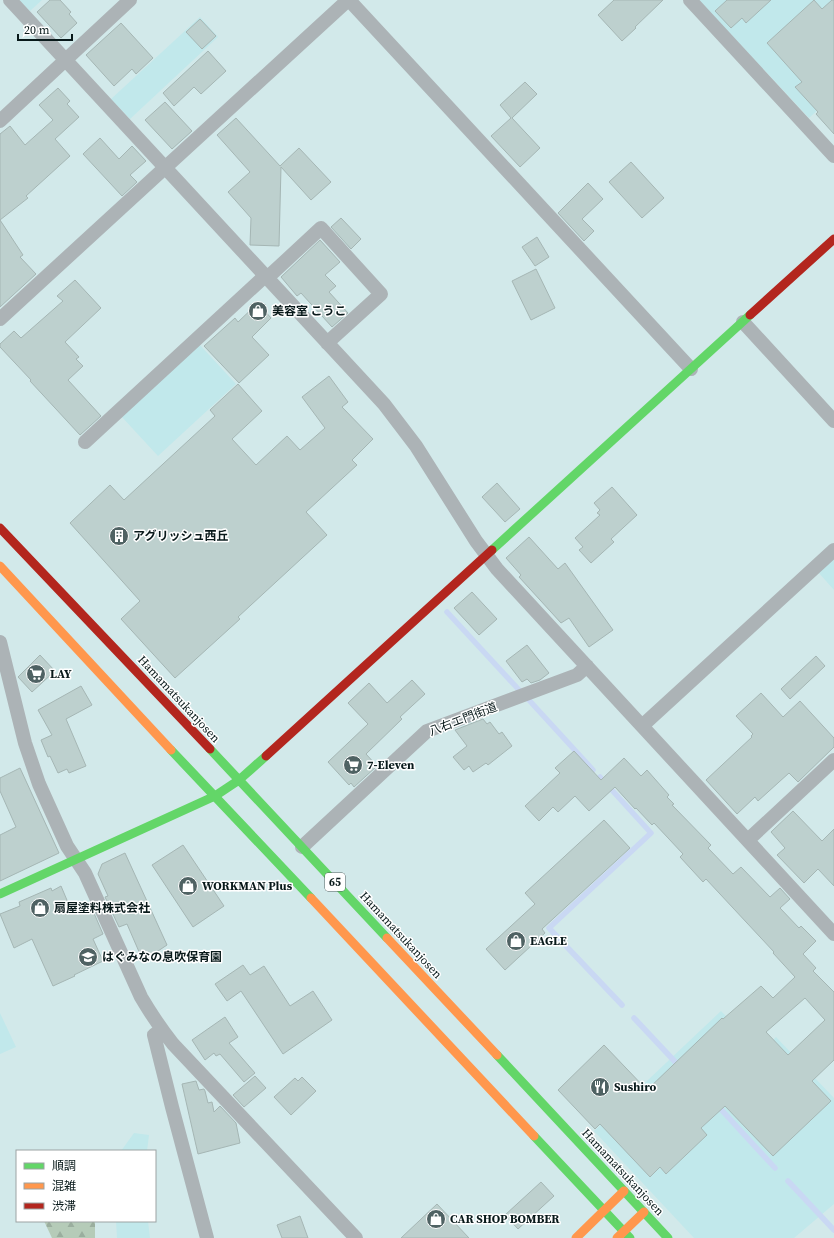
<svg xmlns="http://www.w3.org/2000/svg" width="834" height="1238" viewBox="0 0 834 1238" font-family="'Source Serif 4','Noto Sans JP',serif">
  <defs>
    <pattern id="forest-firs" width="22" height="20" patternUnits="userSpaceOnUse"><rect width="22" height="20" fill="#b5cbb8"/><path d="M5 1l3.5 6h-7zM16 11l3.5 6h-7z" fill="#9aae9e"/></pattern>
  </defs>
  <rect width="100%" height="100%" fill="#d2e9ea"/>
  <!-- built -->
  <path fill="#c1e8eb" d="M19,0H42L30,11Z
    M699,0H834V95L809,118Z
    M200,17L218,37L130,119L111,99Z
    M199,344L236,384L158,456L121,416Z
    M834,557V590L818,572Z
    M721,1011L761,1052L776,1037L834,1098V1204L794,1238H694L594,1131Z
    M0,1013L16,1047L0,1054Z
    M134,1133L149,1135L147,1151H121Z
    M116,1221H148L150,1238H117Z"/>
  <!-- forest -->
  <path fill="url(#forest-firs)" d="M44,1221H95V1238H52Z"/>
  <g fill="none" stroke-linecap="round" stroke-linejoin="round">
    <!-- stream -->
    <path stroke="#c9d8f3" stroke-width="5.5" d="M447,612L520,691
      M528,699L593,770
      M600,777L651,833L549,928L622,1005
      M634,1018L680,1067
      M716,1104L775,1168
      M788,1181L834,1230"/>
  </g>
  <!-- building -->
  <path fill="#bdd0ce" stroke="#a5b6b4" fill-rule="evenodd" d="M50,0H60L71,12L69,14L77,23L61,38L37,12Z
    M614,0H663L635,27L636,28L622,41L598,15Z
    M727,0H771L746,23L742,18L731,28L715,11Z
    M814,0L822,9L832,0H834V134L816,114L818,112L795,87L802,82L767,43Z
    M200,19L216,36L202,49L186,32Z
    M121,23L153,58L136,74L132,69L114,86L86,55Z
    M208,51L226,71L201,94L194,87L174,106L163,93Z
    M525,82L537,94L512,118L540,148L520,167L491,136L511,118L500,105Z
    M58,88L70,101L67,104L79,117L55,139L70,156L26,196L28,198L0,220L23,255L20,257L36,274L0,307V134L10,126L25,145L53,120L39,105Z
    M165,102L192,131L172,149L145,120Z
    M236,118L280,166L299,148L331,182L311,200L281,167L279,246L250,245L251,218L228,192L250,172L217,135Z
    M100,138L119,159L132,146L146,161L130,175L137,182L122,196L83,154Z
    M631,162L664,198L642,218L609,182Z
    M588,183L603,199L582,219L594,231L584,241L558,213Z
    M341,218L361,239L351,249L331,227Z
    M537,237L549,257L535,266L522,247Z
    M320,240L340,262L325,275L336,286L329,292L348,313L332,327L301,293L297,296L281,277Z
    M536,269L555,308L531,320L512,281Z
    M75,280L101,308L65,342L79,357L76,359L83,366L68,380L101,416L80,435L30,381L31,380L0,347V344L14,331L21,338L63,301L57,296Z
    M258,303L271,318L252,337L269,355L239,383L204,346L235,318L238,322Z
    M329,376L348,402L342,407L373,439L352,460L357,465L306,512L327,535L238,617L240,619L175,678L121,619L140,601L70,523L110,485L124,500L215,416L210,410L238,384L262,411L232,439L256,465L287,436L300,450L325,428L302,397Z
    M497,483L520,509L505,522L482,497Z
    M612,487L637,515L611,539L614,542L591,563L579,550L583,547L575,538L600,515L597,513L600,510L594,503Z
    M529,537L558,569L565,563L613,630L589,647L569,618L561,623L519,577L521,575L506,558Z
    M472,592L497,619L479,635L454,608Z
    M527,645L549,673L540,680L531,683L527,679L522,682L506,661Z
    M40,655L55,671L32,692L18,677Z
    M816,656L825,666L790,699L781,689Z
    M412,680L425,694L400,717L402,719L366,754L377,766L354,787L351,783L349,785L328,762L368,724L348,703L369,683L387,703Z
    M81,686L92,705L66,719L86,766L69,773L67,769L58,773L50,756L48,757L41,740L52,735L38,710Z
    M761,693L783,717L800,701L834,738V747L798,782L789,773L758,801L755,797L737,814L706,780L752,737L751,736L753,734L736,716Z
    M483,719L487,724L490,722L499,734L502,732L512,746L488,765L486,763L473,772L469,766L464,770L453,757L467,746L455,730Z
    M574,751L601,780L624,758L641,776L647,770L669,795L667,797L674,804L672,805L711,845L708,848L733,874L741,867L770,897L780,888L790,899L780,908L799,928L801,926L816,941L803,954L816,968L813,971L834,992V1060L812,1081L831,1101L773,1156L725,1106L701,1128L707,1135L666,1174L660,1167L650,1177L600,1124L595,1129L558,1090L604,1045L647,1090L722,1018L723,1019L761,986L773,998L795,977L773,953L774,952L706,879L703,882L680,857L683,854L654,823L652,825L636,808L635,809L615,787L589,811L575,796L558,812L553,807L539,821L525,806L560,773L555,768ZM805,998L825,1020L788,1055L766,1032Z
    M20,768L59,853L0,881V835L16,827L0,791V778Z
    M793,811L822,841L834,829V886L818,869L804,883L777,855L785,848L771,832Z
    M604,820L630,848L542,929L545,933L505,970L486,949L535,904L525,893Z
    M183,845L224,906L193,927L152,865Z
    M125,853L167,945L143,961L127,924L119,927L105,897L108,896L98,874L102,864Z
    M61,886L72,912L90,904L103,934L93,939L103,961L74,975L75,976L53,986L32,939L14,948L0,914L20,906L19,902L51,888L52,891Z
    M243,965L250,975L264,966L290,1006L313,991L332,1020L283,1054L241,991L227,1001L215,984Z
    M225,1017L238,1037L229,1043L255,1073L244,1082L220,1054L216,1056L214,1053L205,1060L192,1040Z
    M255,1076L266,1088L244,1107L233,1095Z
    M302,1077L316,1091L291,1115L274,1097L295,1078L298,1081Z
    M196,1081L199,1090L204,1089L205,1091L208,1103L212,1102L214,1112L220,1106L236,1123L240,1143L198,1154L182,1084Z
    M541,1182L554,1196L518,1229L505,1215Z
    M437,1204L469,1238H401Z
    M300,1216L308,1238H282L277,1225Z"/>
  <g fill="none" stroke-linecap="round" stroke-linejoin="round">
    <!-- street -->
    <path stroke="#acb3b6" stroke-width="14" d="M10,0L384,404L416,446L476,541L497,569L834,934
      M349,0L691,369
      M690,0L834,156
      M0,121L130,0
      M267,278L321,228L381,294L327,343
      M0,319L348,0
      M743,322L834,421
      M85,442L265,276
      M0,642L25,743L39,784L67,846L85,873L141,997C151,1014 161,1029 173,1044L356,1238
      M642,726L834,550
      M748,840L834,760
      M302,847L427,731L577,675L587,666
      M161,1030L154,1035L172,1107L207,1238"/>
    <!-- fast -->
    <path stroke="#63d668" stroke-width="9" d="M492,550L750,315
      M210,749L387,938
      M171,750L311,898
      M0,894L215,796L239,780L266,756
      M497,1055L668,1238
      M534,1136L630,1238"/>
    <!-- slow -->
    <path stroke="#ff974d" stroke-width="9" d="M0,566L171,750
      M311,898L534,1136
      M387,938L497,1055
      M576,1238L624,1191
      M617,1238L644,1212"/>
    <!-- jam -->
    <path stroke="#b3261e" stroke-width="9" d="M750,315L834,239
      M0,528L210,749
      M266,756L492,550"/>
  </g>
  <!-- icons -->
  <defs>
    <g id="shop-disc" transform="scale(1)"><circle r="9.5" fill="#4f6263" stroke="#fff"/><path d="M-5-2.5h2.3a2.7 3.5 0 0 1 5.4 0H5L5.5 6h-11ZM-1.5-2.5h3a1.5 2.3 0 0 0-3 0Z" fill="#fff"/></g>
    <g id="building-disc" transform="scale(1)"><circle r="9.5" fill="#4f6263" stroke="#fff"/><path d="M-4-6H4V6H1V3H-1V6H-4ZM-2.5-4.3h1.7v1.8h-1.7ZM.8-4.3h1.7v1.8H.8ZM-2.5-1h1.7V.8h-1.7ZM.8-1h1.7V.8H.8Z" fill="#fff"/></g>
    <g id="supermarket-disc" transform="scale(1)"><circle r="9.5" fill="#4f6263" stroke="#fff"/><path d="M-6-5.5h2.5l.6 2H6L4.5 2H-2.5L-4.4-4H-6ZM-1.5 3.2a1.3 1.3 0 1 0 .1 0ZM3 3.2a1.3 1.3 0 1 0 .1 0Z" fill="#fff"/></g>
    <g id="school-disc" transform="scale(1)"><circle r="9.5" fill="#4f6263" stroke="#fff"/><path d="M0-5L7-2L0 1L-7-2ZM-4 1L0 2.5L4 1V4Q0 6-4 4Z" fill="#fff"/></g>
    <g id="restaurant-disc" transform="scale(1)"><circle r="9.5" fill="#4f6263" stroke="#fff"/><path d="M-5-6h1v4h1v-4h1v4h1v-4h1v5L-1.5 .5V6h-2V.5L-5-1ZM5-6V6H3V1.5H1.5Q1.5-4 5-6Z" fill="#fff"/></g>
  </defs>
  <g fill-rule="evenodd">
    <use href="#shop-disc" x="258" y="311"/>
    <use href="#building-disc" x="119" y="536"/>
    <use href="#supermarket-disc" x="36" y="674"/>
    <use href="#supermarket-disc" x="353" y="765"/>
    <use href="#shop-disc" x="188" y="886"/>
    <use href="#shop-disc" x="40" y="908"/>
    <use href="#shop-disc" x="516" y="941"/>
    <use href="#school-disc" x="88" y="957"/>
    <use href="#restaurant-disc" x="600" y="1087"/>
    <use href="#shop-disc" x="436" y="1219"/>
  </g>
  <g text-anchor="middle" stroke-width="3" stroke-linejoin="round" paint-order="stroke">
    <!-- shield labels -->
    <rect fill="#fff" stroke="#525e5f" stroke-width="1" x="325" y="873" width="20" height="18" rx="3"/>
    <g font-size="11" font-weight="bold" fill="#08191a">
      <text x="335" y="886">65</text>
    </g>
    <!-- poi labels -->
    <g font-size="12" font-weight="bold" fill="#08191a" stroke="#fff" text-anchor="start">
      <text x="272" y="315">美容室 こうこ</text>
      <text x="133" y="540">アグリッシュ西丘</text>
      <text x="50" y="678">LAY</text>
      <text x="367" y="769">7-Eleven</text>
      <text x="202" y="890">WORKMAN Plus</text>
      <text x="54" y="912">扇屋塗料株式会社</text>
      <text x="530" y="945">EAGLE</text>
      <text x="102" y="961">はぐみなの息吹保育園</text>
      <text x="614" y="1091">Sushiro</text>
      <text x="450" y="1223">CAR SHOP BOMBER</text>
    </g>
    <!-- street labels -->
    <g font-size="12" fill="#08191a" stroke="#fff">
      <text transform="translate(179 699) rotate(47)" y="4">Hamamatsukanjosen</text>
      <text transform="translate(463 719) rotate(-21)" y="4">八右エ門街道</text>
      <text transform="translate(401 935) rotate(47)" y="4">Hamamatsukanjosen</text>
      <text transform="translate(623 1172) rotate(47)" y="4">Hamamatsukanjosen</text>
    </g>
  </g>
  <!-- legend -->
  <rect x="16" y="1150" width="140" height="72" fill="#ffffff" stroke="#9ca3a3"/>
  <rect x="24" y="1163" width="20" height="6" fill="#63d668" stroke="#9ca3a3"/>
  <text x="52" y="1170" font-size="12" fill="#08191a">順調</text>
  <rect x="24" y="1183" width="20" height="6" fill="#ff974d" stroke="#9ca3a3"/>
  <text x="52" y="1190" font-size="12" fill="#08191a">混雑</text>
  <rect x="24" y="1203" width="20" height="6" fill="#b3261e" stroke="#9ca3a3"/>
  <text x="52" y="1210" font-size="12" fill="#08191a">渋滞</text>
  <!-- scale -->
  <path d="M18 34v6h54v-6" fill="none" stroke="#08191a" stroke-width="2"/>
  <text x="24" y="34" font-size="12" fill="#08191a" stroke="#ffffff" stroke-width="3" paint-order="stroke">20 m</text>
</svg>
